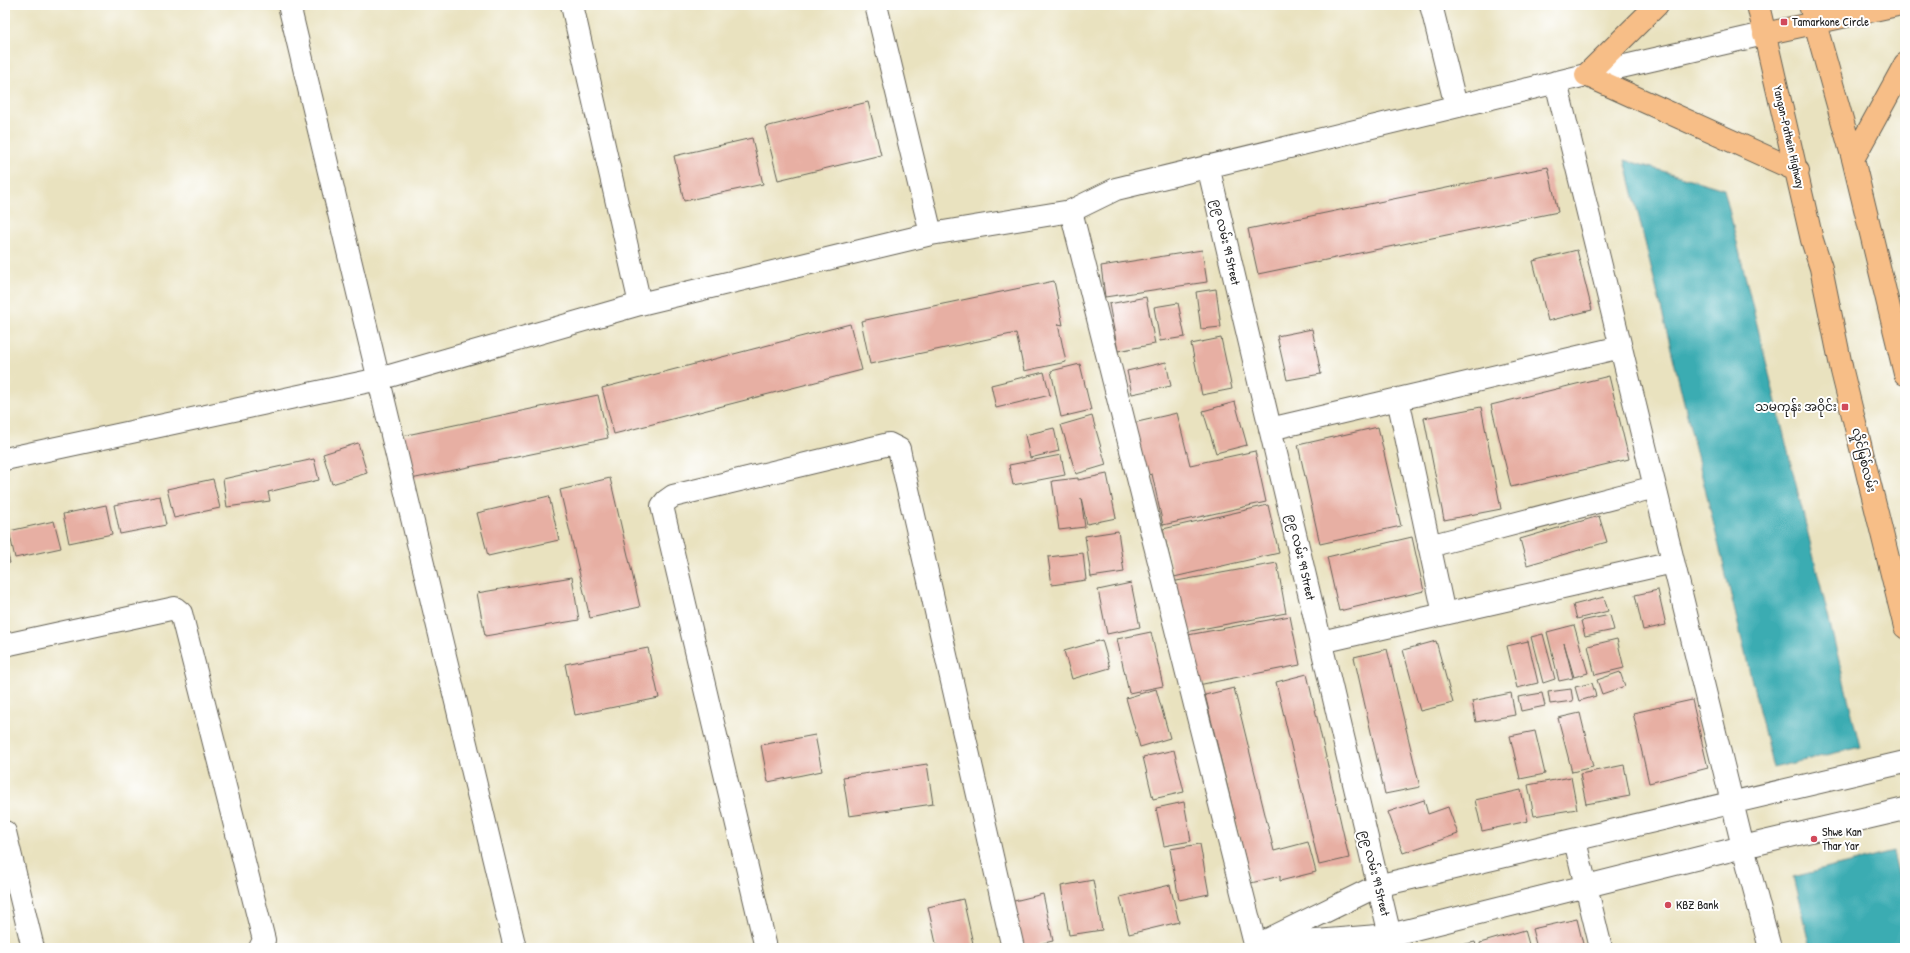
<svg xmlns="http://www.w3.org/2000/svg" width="1910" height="953" viewBox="0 0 1910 953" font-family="'Patrick Hand','Noto Sans Myanmar',sans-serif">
  <rect width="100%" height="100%" fill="#fff"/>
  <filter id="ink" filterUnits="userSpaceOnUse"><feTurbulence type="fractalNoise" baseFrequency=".025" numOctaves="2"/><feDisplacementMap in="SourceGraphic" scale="8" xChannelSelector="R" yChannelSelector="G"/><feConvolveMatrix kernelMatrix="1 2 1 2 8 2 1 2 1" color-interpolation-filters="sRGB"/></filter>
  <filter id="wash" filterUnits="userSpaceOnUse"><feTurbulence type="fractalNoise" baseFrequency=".012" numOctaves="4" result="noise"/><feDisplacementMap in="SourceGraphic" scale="16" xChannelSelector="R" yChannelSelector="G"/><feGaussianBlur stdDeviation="0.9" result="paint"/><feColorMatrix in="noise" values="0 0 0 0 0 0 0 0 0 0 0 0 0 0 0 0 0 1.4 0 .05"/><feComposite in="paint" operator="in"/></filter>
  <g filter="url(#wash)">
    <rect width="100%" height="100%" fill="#e9e2bf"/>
    <!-- water -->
    <path fill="#3aacb2" stroke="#2b6467" d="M1625,160L1724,189L1860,747L1773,768Z
      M1893,852L1905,903V948H1810L1793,877Z"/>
    <g id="blocks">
      <!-- building -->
      <path fill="#e7afa3" d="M868,102L881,155L778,180L765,127Z
        M752,138L763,184L684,201L674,156Z
        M1548,167L1558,212L1258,274L1248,229Z
        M1202,250L1207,282L1105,297L1101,266Z
        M1577,250L1592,310L1548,321L1533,261Z
        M1054,281L1063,325L1058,324L1066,362L1024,371L1016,333L870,364L861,321Z
        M1216,289L1221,327L1201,329L1196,292Z
        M1146,297L1155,344L1118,351L1109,304Z
        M1178,303L1185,337L1160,341L1154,307Z
        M850,324L862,370L614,434L602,388Z
        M1312,329L1321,374L1287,380L1277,336Z
        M1221,338L1232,389L1202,395L1191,344Z
        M1166,362L1171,386L1132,394L1127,371Z
        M1080,364L1091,410L1061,417L1051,371Z
        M1044,372L1050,395L996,408L991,385Z
        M1609,376L1629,459L1511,487L1491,405Z
        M598,395L608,438L411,479L402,436Z
        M1235,402L1247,445L1216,453L1203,411Z
        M1481,407L1501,509L1444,520L1424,418Z
        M1177,413L1190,465L1255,451L1266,502L1163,525L1152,474L1145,476L1133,423Z
        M1092,416L1106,465L1076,474L1061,425Z
        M1378,427L1401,526L1320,544L1298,445Z
        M1054,428L1059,451L1030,458L1025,435Z
        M358,443L367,473L332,484L323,454Z
        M1061,455L1065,475L1013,485L1009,465Z
        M314,459L319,480L268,492L270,501L227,507L223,479Z
        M1107,474L1116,518L1087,524L1081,498L1085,527L1059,530L1052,481L1078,478V480Z
        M610,478L640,607L590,618L560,490Z
        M213,479L220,508L174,518L167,489Z
        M160,496L166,525L120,534L114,505Z
        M549,496L559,540L488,556L477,513Z
        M106,505L112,534L69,543L63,514Z
        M1268,505L1279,553L1174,577L1163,529Z
        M1599,516L1607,542L1527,565L1520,539Z
        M54,521L61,548L15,558L9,531Z
        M1118,531L1124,572L1091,577L1085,536Z
        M1412,537L1424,591L1339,611L1327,557Z
        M5,543L10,563L5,564Z
        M1083,553L1086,580L1052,585L1048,557Z
        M1277,563L1286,613L1180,633L1171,582Z
        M572,577L579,620L485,636L477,593Z
        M1131,583L1140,627L1107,634L1098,590Z
        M1658,590L1666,625L1643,630L1635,595Z
        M1604,597L1608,611L1577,619L1573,605Z
        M1610,615L1614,630L1585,636L1581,621Z
        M1290,616L1300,665L1198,685L1188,635Z
        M1574,625L1588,673L1574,677L1564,643L1573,678L1559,681L1547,632Z
        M1151,632L1163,686L1129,693L1117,639Z
        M1543,634L1555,679L1543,683L1531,637Z
        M1617,639L1624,668L1595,675L1588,646Z
        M1102,640L1110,668L1072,679L1064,651Z
        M1436,641L1453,703L1420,711L1403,650Z
        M1528,641L1538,683L1517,688L1507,646Z
        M648,648L659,698L575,715L565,664Z
        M1387,649L1420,787L1385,794L1354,657Z
        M1620,672L1625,686L1602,694L1597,680Z
        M1307,674L1349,858L1319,865L1276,682Z
        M1592,683L1596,696L1579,701L1575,687Z
        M1234,688L1274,851L1308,842L1316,872L1280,881V876L1251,883L1205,695Z
        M1156,689L1170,738L1140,747L1126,698Z
        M1571,689L1573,701L1550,704L1548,692Z
        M1511,693L1515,715L1476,722L1472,701Z
        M1542,693L1545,706L1521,711L1518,697Z
        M1692,700L1708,768L1649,783L1633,713Z
        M1580,713L1593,767L1572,772L1558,718Z
        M1535,731L1545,774L1520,779L1510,736Z
        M815,735L822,771L768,782L761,745Z
        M1174,750L1184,792L1153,799L1143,757Z
        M927,764L933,804L849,816L843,777Z
        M1624,765L1630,796L1586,804L1580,774Z
        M1571,777L1577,809L1534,816L1528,785Z
        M1521,790L1528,821L1482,831L1475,800Z
        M1424,800L1428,814L1448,807L1458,834L1403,853L1388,812Z
        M1184,802L1191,841L1164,846L1156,808Z
        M1200,844L1209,894L1179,900L1170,849Z
        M1093,880L1102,930L1069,935L1061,886Z
        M1170,885L1179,922L1129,934L1120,897Z
        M1043,894L1053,941L1021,948L1010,902Z
        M963,899L974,948H937L928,907Z
        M1577,919L1584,948H1537L1532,929Z
        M1525,930L1530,948H1481L1480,943Z
        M1475,942L1477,948H1452V947Z"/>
    </g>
  </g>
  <g filter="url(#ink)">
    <use href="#blocks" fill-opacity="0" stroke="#646155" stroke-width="1"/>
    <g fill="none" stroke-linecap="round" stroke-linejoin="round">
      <!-- minor casing -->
      <g stroke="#646155" stroke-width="24">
        <path id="minor" d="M289,5L515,948
          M572,5L640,304
          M876,5L931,234
          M1431,5L1456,106
          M1556,82L1743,847L1770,948
          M1208,166L1393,948
          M1071,211L1256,948
          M1398,399L1444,614
          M1270,429L1621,347
          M5,459L379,379L640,304L931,234L1071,211L1116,189L1586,75L1764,34
          M1429,546L1655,487
          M1321,642L1673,562
          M5,645L175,608L181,613L264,940L260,948
          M5,832L33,948
          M1575,841L1601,948
          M1266,945L1390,935L1743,847L1905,809
          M1255,946L1377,886L1905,762
          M766,948L662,506L666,501L673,496L889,444L899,449L902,463L1013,948"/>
      </g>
      <!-- major casing -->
      <g stroke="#646155" stroke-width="24">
        <path id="major" d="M1657,5L1586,75L1798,171
          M1758,5L1812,240L1821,268L1842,371L1905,627
          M1810,5L1853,159L1905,374
          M1764,34L1897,5
          M1853,159L1905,64"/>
      </g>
      <!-- minor -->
      <use href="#minor" stroke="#fff" stroke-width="22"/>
      <!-- major -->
      <use href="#major" stroke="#f7be87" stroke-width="22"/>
    </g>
  </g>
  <!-- markers -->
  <g fill="#d1495b" stroke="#fff" stroke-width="1.5">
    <rect x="1780" y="18" width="8" height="8" rx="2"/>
    <rect x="1841" y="403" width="8" height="8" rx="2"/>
    <circle cx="1814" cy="839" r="4"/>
    <circle cx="1668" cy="905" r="4"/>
  </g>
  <g text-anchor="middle" stroke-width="4" stroke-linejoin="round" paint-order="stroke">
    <!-- poi labels -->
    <g font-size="12" fill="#1c1c1c" stroke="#fff" text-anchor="start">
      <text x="1792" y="26">Tamarkone Circle</text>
      <text x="1837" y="411" text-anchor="end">သမကုန်း အဝိုင်း</text>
      <text x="1822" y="836">Shwe Kan<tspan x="1822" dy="14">Thar Yar</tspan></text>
      <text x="1676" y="909">KBZ Bank</text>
    </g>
    <!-- street labels -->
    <g font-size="12" fill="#1c1c1c" stroke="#fff">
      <text transform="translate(1789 137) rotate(77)" y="4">Yangon-Pathein Highway</text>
      <text transform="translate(1226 242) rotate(77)" y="4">၉၉ လမ်း 99 Street</text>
      <text transform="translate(1864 460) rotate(76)" y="4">လှိုင်မြစ်လမ်း</text>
      <text transform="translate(1301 557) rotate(77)" y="4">၉၉ လမ်း 99 Street</text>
      <text transform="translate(1375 873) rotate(76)" y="4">၉၉ လမ်း 99 Street</text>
    </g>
  </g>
  <!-- margin -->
  <rect width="1910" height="953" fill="none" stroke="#fff" stroke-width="20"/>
</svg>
